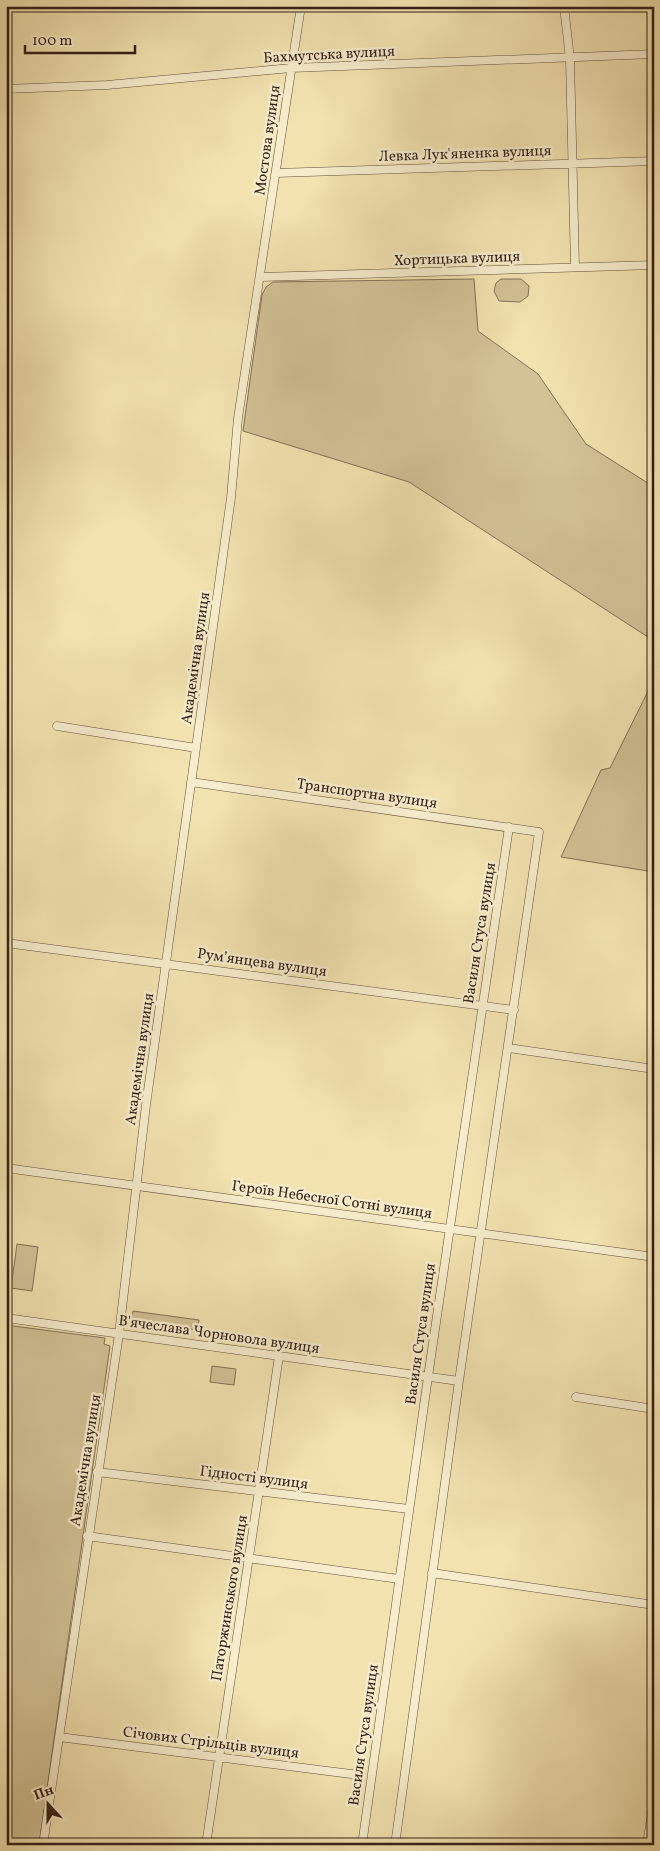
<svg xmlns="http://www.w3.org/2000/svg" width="660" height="1851" viewBox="0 0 660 1851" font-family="Vollkorn,serif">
  <rect width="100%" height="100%" fill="#f2e3b0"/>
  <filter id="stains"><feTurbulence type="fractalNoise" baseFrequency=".004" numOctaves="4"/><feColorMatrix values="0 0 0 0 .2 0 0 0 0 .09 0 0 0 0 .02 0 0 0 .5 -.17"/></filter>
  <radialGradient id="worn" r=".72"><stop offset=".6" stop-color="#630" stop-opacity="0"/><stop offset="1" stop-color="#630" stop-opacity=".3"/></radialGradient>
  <!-- green -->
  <path fill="#d2c296" stroke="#827056" d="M474,279L478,331L538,374L586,444L654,487V641L409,482L243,431L262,295L266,287L273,282Z
    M501,279H521L529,286L528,296L520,302L499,301L494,291L496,283Z
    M654,679V872L561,857L601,770L610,768Z
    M17,1244L38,1247L32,1291L11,1288Z
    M133,1311L199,1320L197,1330L131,1321Z
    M6,1325L105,1338L104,1344L110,1346L39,1845H6Z
    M212,1366L236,1369L234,1385L210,1382Z"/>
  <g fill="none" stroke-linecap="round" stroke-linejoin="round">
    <!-- minor casing -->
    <g stroke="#63503d" stroke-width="9">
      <path id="minor" d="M564,6L570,59L575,267
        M6,89L107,85L291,68L654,54
        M276,173L654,161
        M261,277L654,265
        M57,726L196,748
        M191,782L539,832L459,1381L395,1845
        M6,943L514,1010
        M508,1048L654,1069
        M6,1168L654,1257
        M6,1318L459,1381
        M576,1397L654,1409
        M97,1472L409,1509
        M87,1536L399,1579
        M432,1573L654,1605
        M59,1737L359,1775
        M43,1845L119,1334L146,1105L231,498L238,418L301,6
        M206,1845L279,1356
        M362,1845L428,1377L509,827
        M647,1845L654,1799"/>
    </g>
    <!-- minor -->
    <use href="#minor" stroke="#f7edcc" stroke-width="8"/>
  </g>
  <g text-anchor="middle" stroke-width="5" stroke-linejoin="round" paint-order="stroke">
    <!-- street labels -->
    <g font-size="15" fill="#331f17" stroke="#f7edcc">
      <text transform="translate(329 54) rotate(-3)" y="5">Бахмутська вулиця</text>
      <text transform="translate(267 140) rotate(-82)" y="5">Мостова вулиця</text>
      <text transform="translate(465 153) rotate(-2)" y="5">Левка Лук'яненка вулиця</text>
      <text transform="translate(457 258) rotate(-2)" y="5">Хортицька вулиця</text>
      <text transform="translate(195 658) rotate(-82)" y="5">Академічна вулиця</text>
      <text transform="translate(367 793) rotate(8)" y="5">Транспортна вулиця</text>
      <text transform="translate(479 933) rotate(-81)" y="5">Василя Стуса вулиця</text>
      <text transform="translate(262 962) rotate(8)" y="5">Рум’янцева вулиця</text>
      <text transform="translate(139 1059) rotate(-82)" y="5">Академічна вулиця</text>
      <text transform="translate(332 1199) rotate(8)" y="5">Героїв Небесної Сотні вулиця</text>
      <text transform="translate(219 1334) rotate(8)" y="5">В'ячеслава Чорновола вулиця</text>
      <text transform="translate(420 1334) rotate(-82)" y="5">Василя Стуса вулиця</text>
      <text transform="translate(85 1460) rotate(-81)" y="5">Академічна вулиця</text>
      <text transform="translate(254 1477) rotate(7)" y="5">Гідності вулиця</text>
      <text transform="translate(229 1598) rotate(-81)" y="5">Паторжинського вулиця</text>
      <text transform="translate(363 1735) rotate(-82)" y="5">Василя Стуса вулиця</text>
      <text transform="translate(211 1742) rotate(7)" y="5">Січових Стрільців вулиця</text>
    </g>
  </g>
  <!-- margin -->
  <rect width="660" height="1851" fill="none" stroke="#f2e3b0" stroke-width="25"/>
  <rect x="8" y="8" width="645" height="1836" fill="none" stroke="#331f17" stroke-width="2.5"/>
  <rect x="12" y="12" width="635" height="1826" fill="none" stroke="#331f17"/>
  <!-- north arrow -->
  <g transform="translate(48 1804) rotate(339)" stroke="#f7edcc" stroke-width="4" paint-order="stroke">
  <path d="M0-4L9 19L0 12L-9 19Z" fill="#331f17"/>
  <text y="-8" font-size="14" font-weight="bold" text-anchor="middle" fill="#331f17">Пн</text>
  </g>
  <!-- scale -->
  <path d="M25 45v8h110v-8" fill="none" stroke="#331f17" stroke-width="2.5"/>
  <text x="32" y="45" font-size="15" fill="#331f17" stroke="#f7edcc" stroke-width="4" paint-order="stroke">100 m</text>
  <rect width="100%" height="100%" filter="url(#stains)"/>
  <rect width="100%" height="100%" fill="url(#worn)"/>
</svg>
